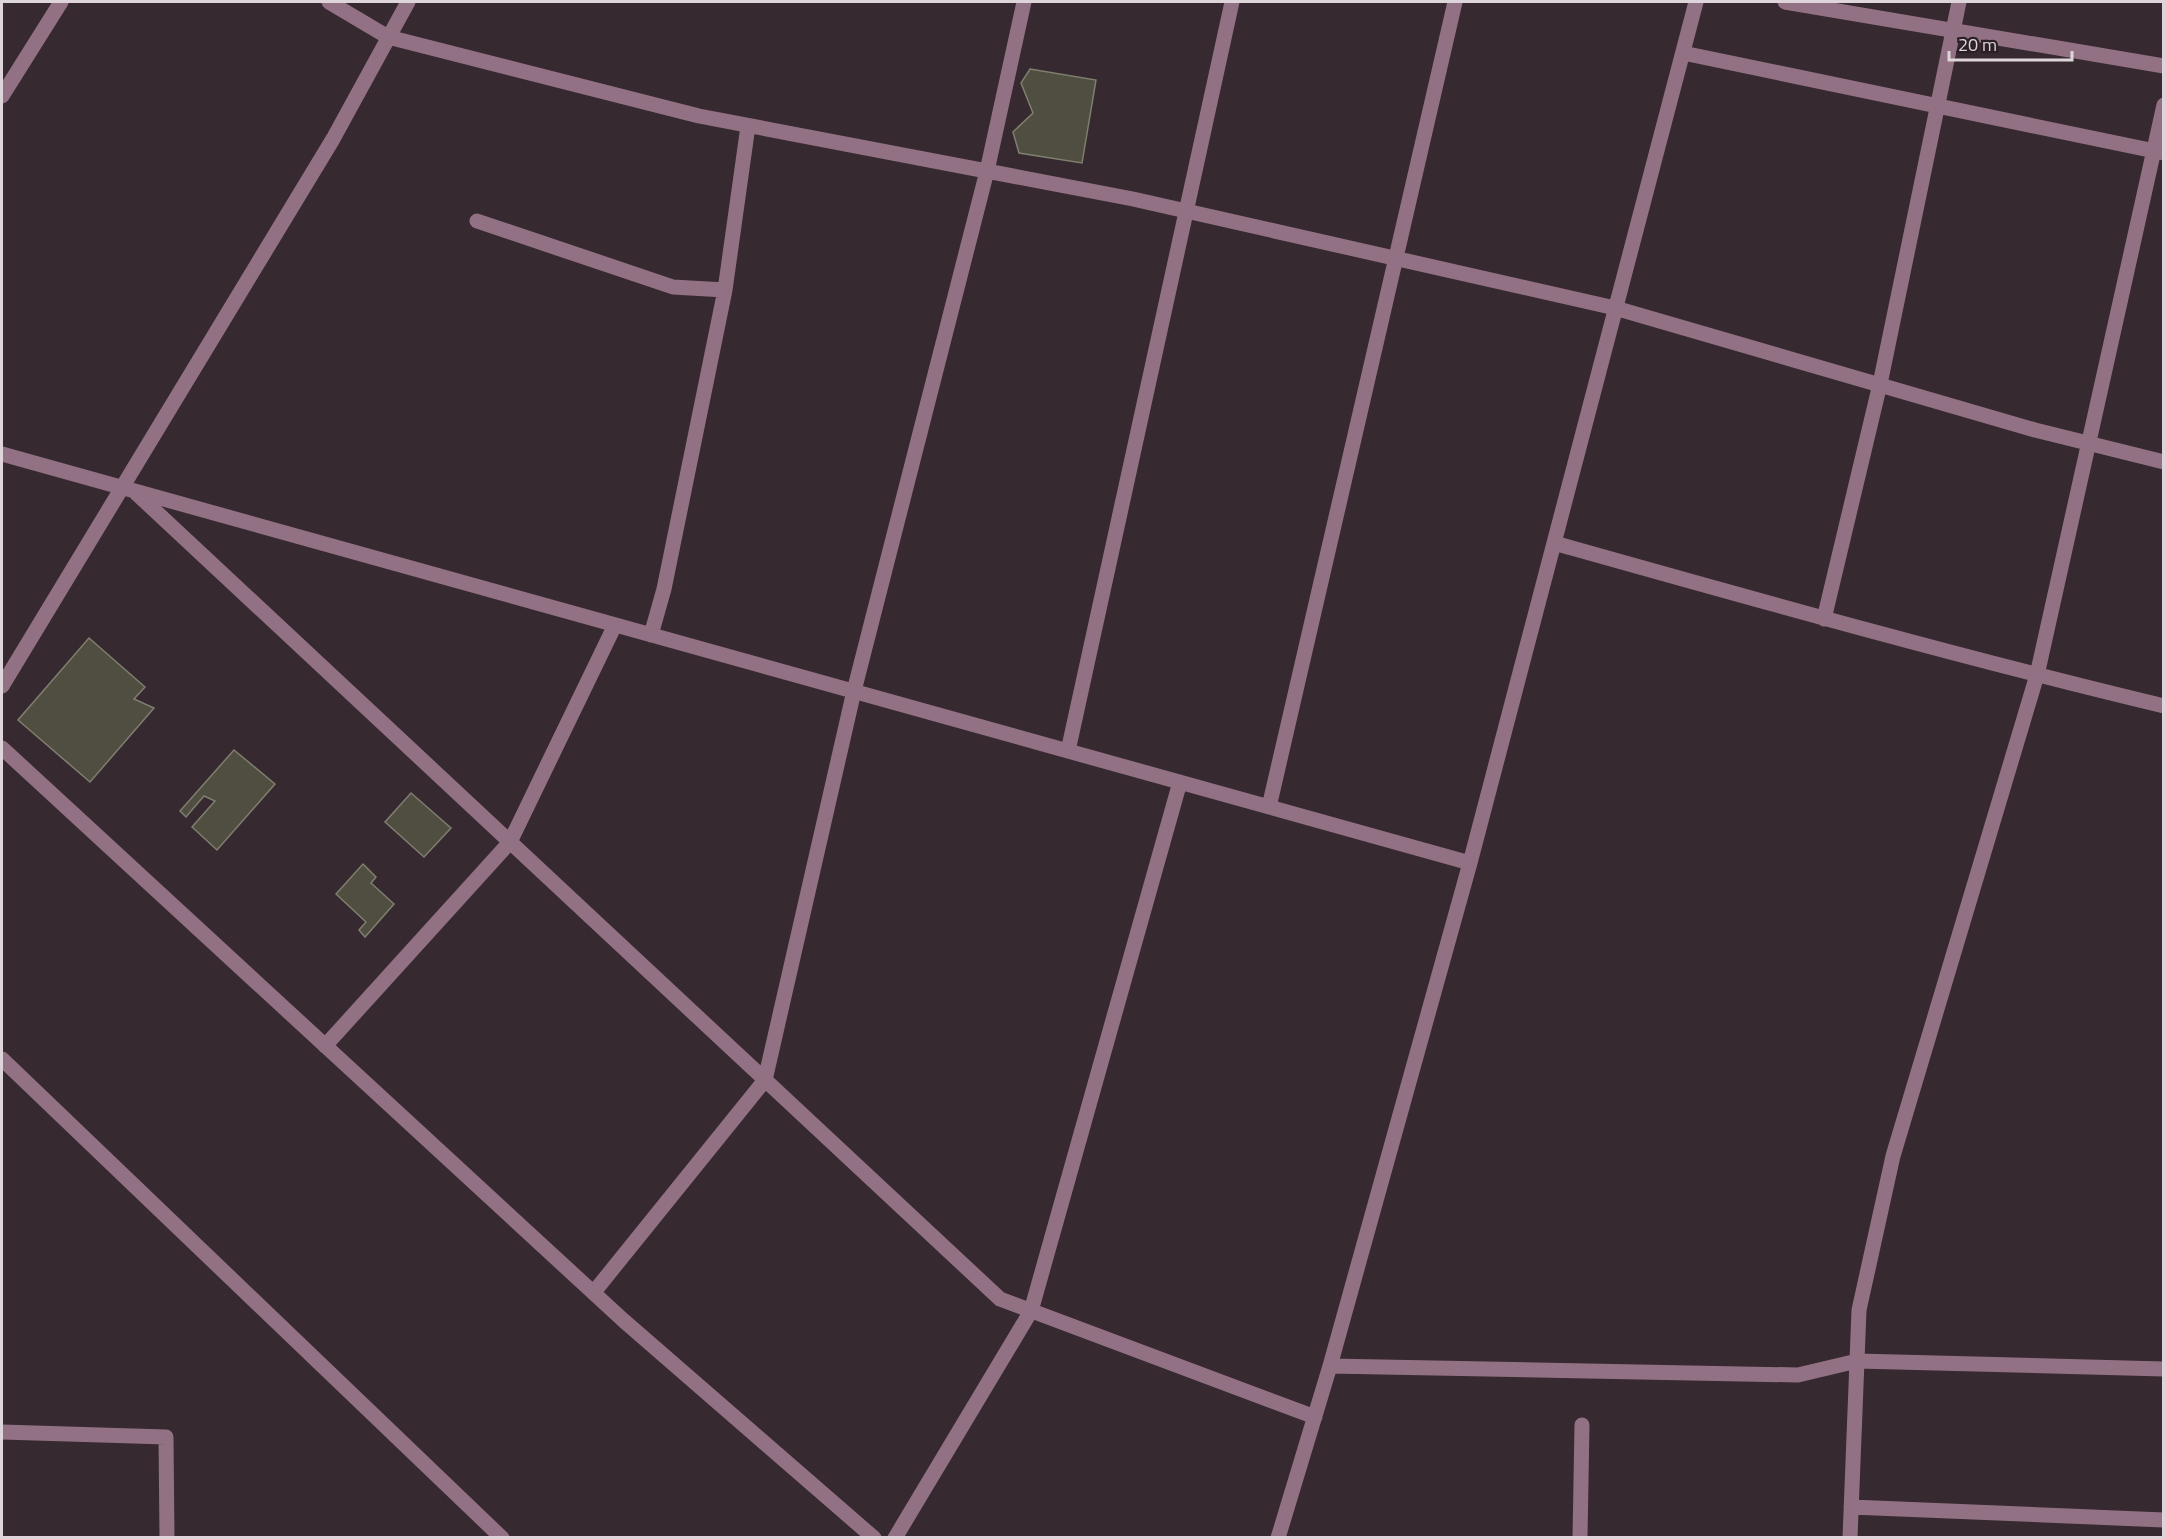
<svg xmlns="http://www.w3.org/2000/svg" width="2165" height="1539" viewBox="0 0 2165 1539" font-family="'Titillium Web',sans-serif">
  <rect width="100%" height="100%" fill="#362930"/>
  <!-- building -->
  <path fill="#4f4e41" stroke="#7f7f70" stroke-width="1.5" d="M1030,69L1096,80L1082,163L1019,153L1013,132L1033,113L1021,83Z
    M89,638L145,687L134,699L154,708L90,782L18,720Z
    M234,750L275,784L217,850L192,827L215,801L204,796L186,817L180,811Z
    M411,793L451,828L424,857L385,822Z
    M363,864L376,877L371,883L394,904L365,937L359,930L366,922L336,894Z"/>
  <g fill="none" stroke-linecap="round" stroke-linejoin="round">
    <!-- minor -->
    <path stroke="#937184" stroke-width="15" d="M329,2L388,37L699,116L1133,199L1615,308L2035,430L2164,462
      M1785,2L2164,66
      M1683,53L2164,153
      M2,96L61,2
      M477,221L673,287L725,290
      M2,454L1470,863
      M136,493L1000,1299L1315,1417
      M1554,543C1757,600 1959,657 2164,706
      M1824,619L1880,384L1959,2
      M651,635L664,589L725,290L748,126
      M2,686L333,139L408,2
      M2,748L623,1320L874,1538
      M1068,751L1232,2
      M1269,807L1455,2
      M325,1046L510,842L615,625
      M2,1059L502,1538
      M594,1292L765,1080L854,691L987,171L1024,2
      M1330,1366L1798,1375L1857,1361L2164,1369
      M2,1432L166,1437L167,1538
      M1851,1507L2164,1520
      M895,1538L1031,1311L1180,782
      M1278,1538L1330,1366L1470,863L1696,2
      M1580,1538L1582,1425
      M1850,1538L1859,1310L1893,1156L2037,675L2164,105"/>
  </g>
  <!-- border -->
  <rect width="2165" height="1539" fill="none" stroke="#ddd5d9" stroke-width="6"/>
  <!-- scale -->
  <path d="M1949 51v9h123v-9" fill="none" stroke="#ddd5d9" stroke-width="3"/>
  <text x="1958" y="51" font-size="18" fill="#ddd5d9" stroke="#2c2027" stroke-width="4.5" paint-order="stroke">20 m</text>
</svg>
